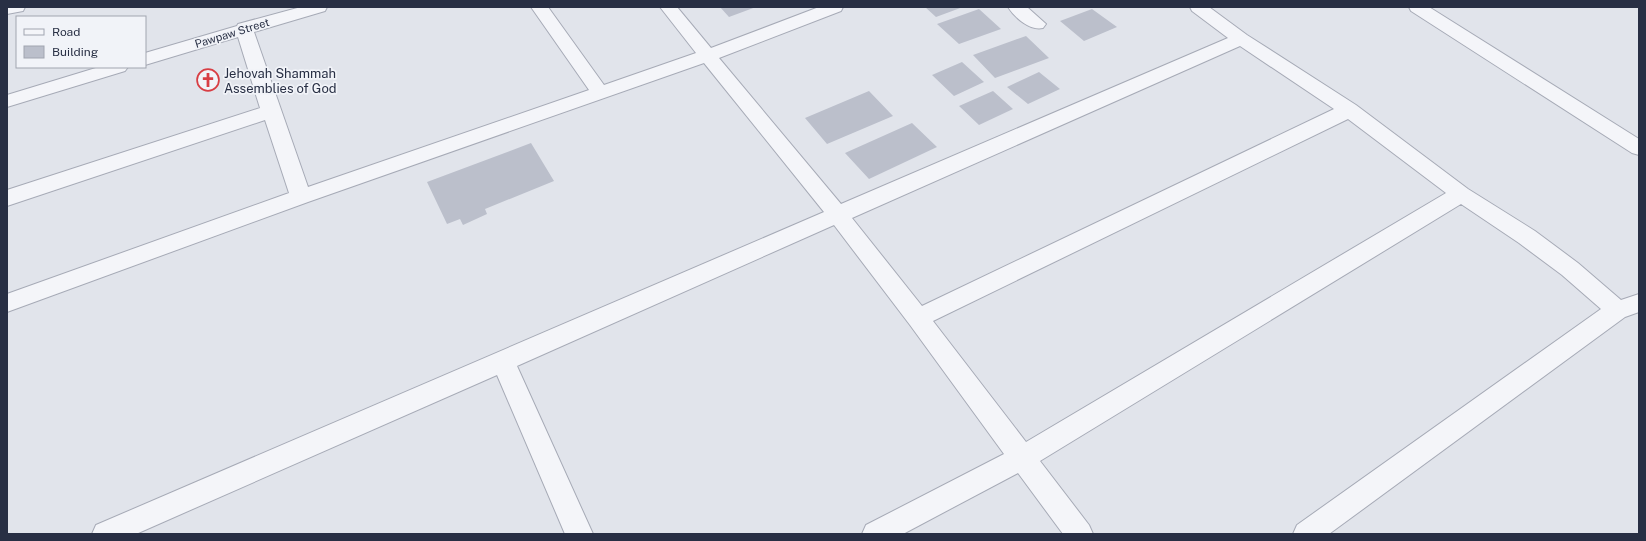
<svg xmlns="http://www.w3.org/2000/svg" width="1646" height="541" viewBox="0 0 1646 541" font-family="'Public Sans',sans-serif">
  <rect width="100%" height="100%" fill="#e1e4eb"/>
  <!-- building -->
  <path fill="#bbbfcb" d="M720,7H756L729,17Z
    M925,7H963L936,17Z
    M979,9L1001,29L959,44L937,24Z
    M1092,9L1117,27L1084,41L1060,21Z
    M1026,36L1049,58L995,78L973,55Z
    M962,62L984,82L954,96L932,75Z
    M1039,72L1060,89L1028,104L1007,87Z
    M869,91L893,116L827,144L805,118Z
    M993,91L1013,109L979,125L959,106Z
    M912,123L937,147L869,179L845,153Z
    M531,143L554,181L485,209L487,214L463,225L460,219L447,224L427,182Z"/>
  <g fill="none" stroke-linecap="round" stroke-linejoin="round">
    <!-- minor casing -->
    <g stroke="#a6aab6" stroke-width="2">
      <path id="minor" d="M7,7H25L23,11L7,14Z
        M301,7H327L325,11L254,32L308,187L589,90L531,7H548L604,85L696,53L660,7H677L711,48L819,7H843L841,11L719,58L841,204L1228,38L1192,11L1190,7H1209L1247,35L1356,105L1468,189L1535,231L1578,263L1621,300L1639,294V312L1625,317L1329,534H1293L1297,525L1601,309L1562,275L1519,243L1461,204L1040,461L1089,525L1093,534H1063L1018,473L903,534H862L866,525L1004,454L910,325L834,225L517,366L593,534H565L497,375L136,534H92L96,525L824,212L704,63L308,202L7,312V294L289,193L265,120L7,206V190L260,108L238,37L145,65V53L237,26L238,24ZM1240,46L1334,109L922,306L852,218ZM1348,119L1446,193L1026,442L933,321Z
        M1008,7H1027L1046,24L1043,28C1030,31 1015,18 1008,7Z
        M1409,7H1429L1639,139V155L1632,153L1411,11Z
        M99,67H128L125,71L7,107V95Z"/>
    </g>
    <!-- minor -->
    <use href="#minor" fill="#f4f5f9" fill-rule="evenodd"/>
  </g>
  <!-- icons -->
  <defs>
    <g id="church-ring" transform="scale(1.15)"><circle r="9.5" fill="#f1f3f8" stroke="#d83e44" stroke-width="1.5"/><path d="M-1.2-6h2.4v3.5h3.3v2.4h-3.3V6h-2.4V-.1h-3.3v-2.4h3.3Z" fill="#d83e44"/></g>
  </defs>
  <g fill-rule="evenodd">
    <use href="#church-ring" x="208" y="80"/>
  </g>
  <g text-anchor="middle" stroke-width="3.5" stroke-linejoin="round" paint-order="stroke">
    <!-- far-street labels -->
    <g font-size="11" fill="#282f44" stroke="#f1f3f8">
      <text transform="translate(232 33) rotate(-17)" y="4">Pawpaw Street</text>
    </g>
    <!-- poi labels -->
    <g font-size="13" fill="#282f44" stroke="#f1f3f8" text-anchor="start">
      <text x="224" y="78">Jehovah Shammah<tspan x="224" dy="15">Assemblies of God</tspan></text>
    </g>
  </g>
  <!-- border -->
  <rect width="1646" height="541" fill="none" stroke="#282f44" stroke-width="16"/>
  <!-- legend -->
  <rect x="16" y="16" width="130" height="52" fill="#f1f3f8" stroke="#a1a5b0"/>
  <rect x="24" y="29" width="20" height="6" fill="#f4f5f9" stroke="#a1a5b0"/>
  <text x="52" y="36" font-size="12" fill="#282f44">Road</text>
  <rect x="24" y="46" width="20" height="12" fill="#bbbfcb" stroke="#a1a5b0"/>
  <text x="52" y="56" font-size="12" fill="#282f44">Building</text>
</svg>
